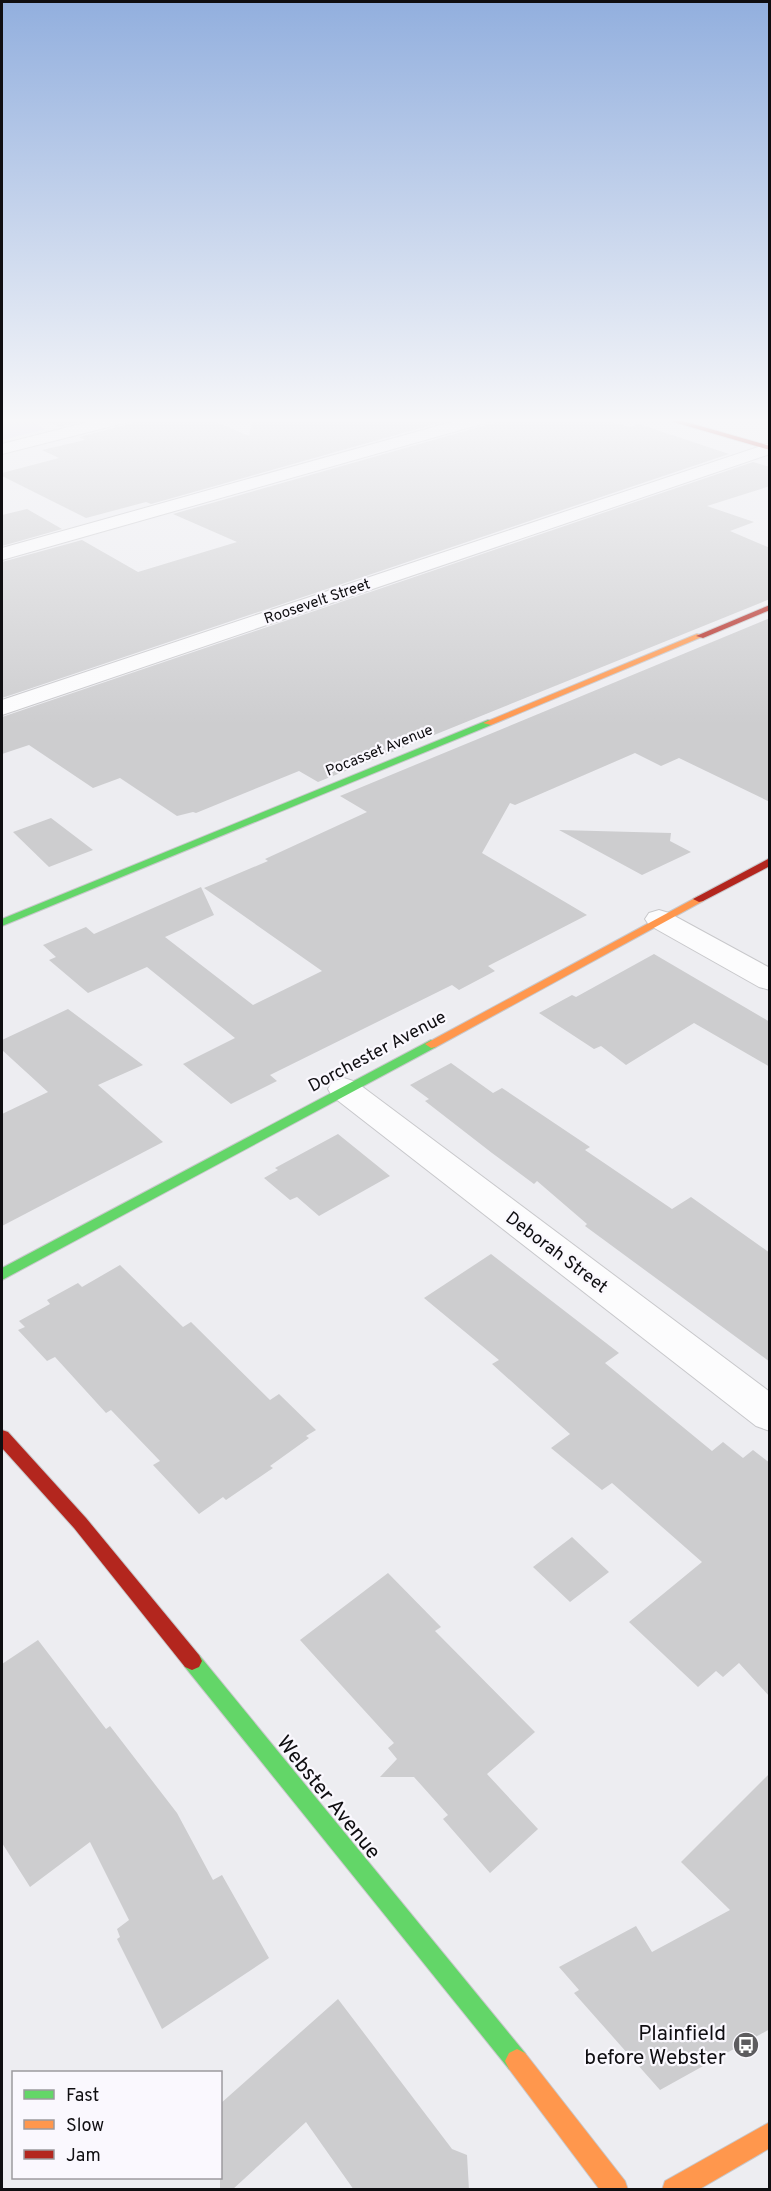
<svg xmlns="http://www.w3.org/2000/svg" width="771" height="2191" viewBox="0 0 771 2191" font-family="Overpass,sans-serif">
  <rect width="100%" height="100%" fill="#ededf1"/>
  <!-- green -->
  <path fill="#dbd4f2" d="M2,418H23L46,429L2,440Z"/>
  <!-- building -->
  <path fill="#cdcdcf" d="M41,418H93L59,427Z
    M136,418H207L249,436L252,418H456L151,504L146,502L86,518L2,476V473L59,458L42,450L85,440L79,437L133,423Z
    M496,418H597L629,427L639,424L729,454L2,698V562L82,540L138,572L237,542L173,514L493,423Z
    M753,462L770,467V486L707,506L754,522L730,531L770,548V599L318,782L299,771L196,813L193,812L177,816L120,778L93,788L29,745L2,754V717Z
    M27,509L62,529L2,546V515Z
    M770,618V802L679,758L661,766L635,753L515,805L510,803L482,853L587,915L488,966L495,971L459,990L452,985L270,1075L277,1081L231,1104L183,1064L235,1038L147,967L88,993L49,960L56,957L43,945L86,927L94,934L201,887L214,915L165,937L253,1005L322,971L204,888L268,861L265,859L367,812L340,796Z
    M51,818L93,850L49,867L13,832Z
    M559,830L671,833L670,841L691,852L642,875Z
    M654,954L770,1022V1067L694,1023L626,1065L601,1046L594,1049L539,1013L572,995L576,997Z
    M68,1009L143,1065L98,1085L163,1142L2,1226V1114L48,1092L2,1050V1040Z
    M451,1063L493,1093L502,1088L590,1147L585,1150L672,1209L691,1197L770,1253V1362L585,1226L587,1224L537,1181L534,1184L492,1153L425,1101L429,1099L410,1085Z
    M338,1134L390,1176L319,1216L297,1197L290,1200L264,1178L278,1170L275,1168Z
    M491,1254L619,1353L605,1363L712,1451L723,1442L743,1458L753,1450L770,1463V1697L739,1663L723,1677L716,1671L698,1687L629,1622L702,1562L612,1483L602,1490L551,1448L570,1434L492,1364L499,1360L424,1298Z
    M120,1265L183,1327L191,1322L270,1400L279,1394L316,1430L306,1436L309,1438L270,1466L273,1468L226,1500L223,1497L199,1514L153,1465L160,1461L111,1410L106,1413L55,1357L47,1361L18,1330L25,1327L19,1321L50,1304L47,1300L78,1283L82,1287Z
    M572,1537L609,1572L570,1602L533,1567Z
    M388,1573L441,1627L435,1631L535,1732L487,1774L538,1829L490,1873L443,1819L448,1815L414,1777H380L397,1759L388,1748L394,1743L300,1640Z
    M38,1640L106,1729L110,1726L177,1813L213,1880L222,1875L269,1958L162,2029L117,1939L120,1937L117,1929L129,1920L90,1842L30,1887L2,1843V1664Z
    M770,1773V2029L660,2090L574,1993L579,1990L559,1967L636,1926L652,1952L730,1910L681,1862Z
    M338,1999L452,2149L467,2155L469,2190H354L306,2122L232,2190H220V2104Z"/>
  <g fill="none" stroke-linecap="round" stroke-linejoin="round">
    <!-- street casing -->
    <g stroke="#c8c8cb" stroke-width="2">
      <path id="street" d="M104,418H134L132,421L2,454V444Z
        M466,418H494L492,421L2,560V548Z
        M770,443V454L2,715V700Z
        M659,910L669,913L770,968V990L759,987L649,925L645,919L649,913Z
        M344,1078L356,1082L770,1392V1431L756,1426L332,1096L328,1089L332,1082Z"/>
    </g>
    <!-- fast casing -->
    <g stroke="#c8c8cb" stroke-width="2">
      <path id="fast" d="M488,720L491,721V725L2,926V919Z
        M431,1040L437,1044L436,1047L2,1280V1268Z
        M192,1652L199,1655L525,2053L529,2061L525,2069L517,2073L509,2069L185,1667L182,1661L185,1655Z"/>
    </g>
    <!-- slow casing -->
    <g stroke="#c8c8cb" stroke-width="2">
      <path id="slow" d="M697,634L704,636L491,725L483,723Z
        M699,896L703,897L705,899L703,901L436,1047L431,1048L425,1044Z
        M517,2049L525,2053L625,2181L628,2190H600L509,2069L505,2061L509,2053Z
        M770,2122V2148L698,2190H662L665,2181Z"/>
    </g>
    <!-- jam casing -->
    <g stroke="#c8c8cb" stroke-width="2">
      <path id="jam" d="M660,418H672L770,446V450Z
        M770,605V610L703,638L696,636Z
        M770,858V866L703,901L699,902L693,899Z
        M2,1430L8,1432L86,1518L199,1655L202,1661L199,1667L192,1670L185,1667L74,1528L2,1448Z"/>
    </g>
    <!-- street -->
    <use href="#street" fill="#fcfcfd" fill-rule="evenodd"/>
    <!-- fast -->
    <use href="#fast" fill="#63d668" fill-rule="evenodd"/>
    <!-- slow -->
    <use href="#slow" fill="#ff974d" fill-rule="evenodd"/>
    <!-- jam -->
    <use href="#jam" fill="#b3261e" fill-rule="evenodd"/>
  </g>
  <!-- sky -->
  <linearGradient id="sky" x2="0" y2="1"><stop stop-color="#92afde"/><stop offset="0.58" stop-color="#f7f7f9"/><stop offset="1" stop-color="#f7f7f9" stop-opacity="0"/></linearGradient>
  <rect width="771" height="725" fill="url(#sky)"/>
  <!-- icons -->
  <defs>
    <g id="bus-disc" transform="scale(1.35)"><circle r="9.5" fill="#5d5c5f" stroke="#faf8fe"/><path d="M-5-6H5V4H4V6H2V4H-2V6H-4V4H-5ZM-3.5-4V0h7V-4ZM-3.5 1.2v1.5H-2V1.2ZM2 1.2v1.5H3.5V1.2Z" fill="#fff"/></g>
  </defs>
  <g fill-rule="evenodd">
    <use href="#bus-disc" x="746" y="2045"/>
  </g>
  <g text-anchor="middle" stroke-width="4.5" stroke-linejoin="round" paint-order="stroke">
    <!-- far-street labels -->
    <g font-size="15" fill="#0f0e11" stroke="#faf8fe">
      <text transform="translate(317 601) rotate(-19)" y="5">Roosevelt Street</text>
      <text transform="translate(379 750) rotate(-22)" y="5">Pocasset Avenue</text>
    </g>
    <!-- street labels -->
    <g font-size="18" fill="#0f0e11" stroke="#faf8fe">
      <text transform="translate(377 1051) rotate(-28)" y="6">Dorchester Avenue</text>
      <text transform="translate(557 1252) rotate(37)" y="6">Deborah Street</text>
    </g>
    <!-- near-street labels -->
    <g font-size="21" fill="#0f0e11" stroke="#faf8fe">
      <text transform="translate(329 1797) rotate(51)" y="7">Webster Avenue</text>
    </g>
    <!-- near-poi labels -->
    <g font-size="21" fill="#0f0e11" stroke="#faf8fe" text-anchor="end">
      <text x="726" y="2040">Plainfield<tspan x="726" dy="24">before Webster</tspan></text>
    </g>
  </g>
  <!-- border -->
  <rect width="771" height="2191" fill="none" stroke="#0f0e11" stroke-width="6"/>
  <!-- legend -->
  <rect x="12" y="2071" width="210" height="108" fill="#faf8fe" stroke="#9c9a9f" stroke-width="1.5"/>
  <rect x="24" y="2090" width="30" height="9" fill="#63d668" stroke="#9c9a9f" stroke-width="1.5"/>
  <text x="66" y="2101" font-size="18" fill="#0f0e11">Fast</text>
  <rect x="24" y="2120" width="30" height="9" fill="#ff974d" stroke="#9c9a9f" stroke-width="1.5"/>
  <text x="66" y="2131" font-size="18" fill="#0f0e11">Slow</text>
  <rect x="24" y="2150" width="30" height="9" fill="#b3261e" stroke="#9c9a9f" stroke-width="1.5"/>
  <text x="66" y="2161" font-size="18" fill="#0f0e11">Jam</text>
</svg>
